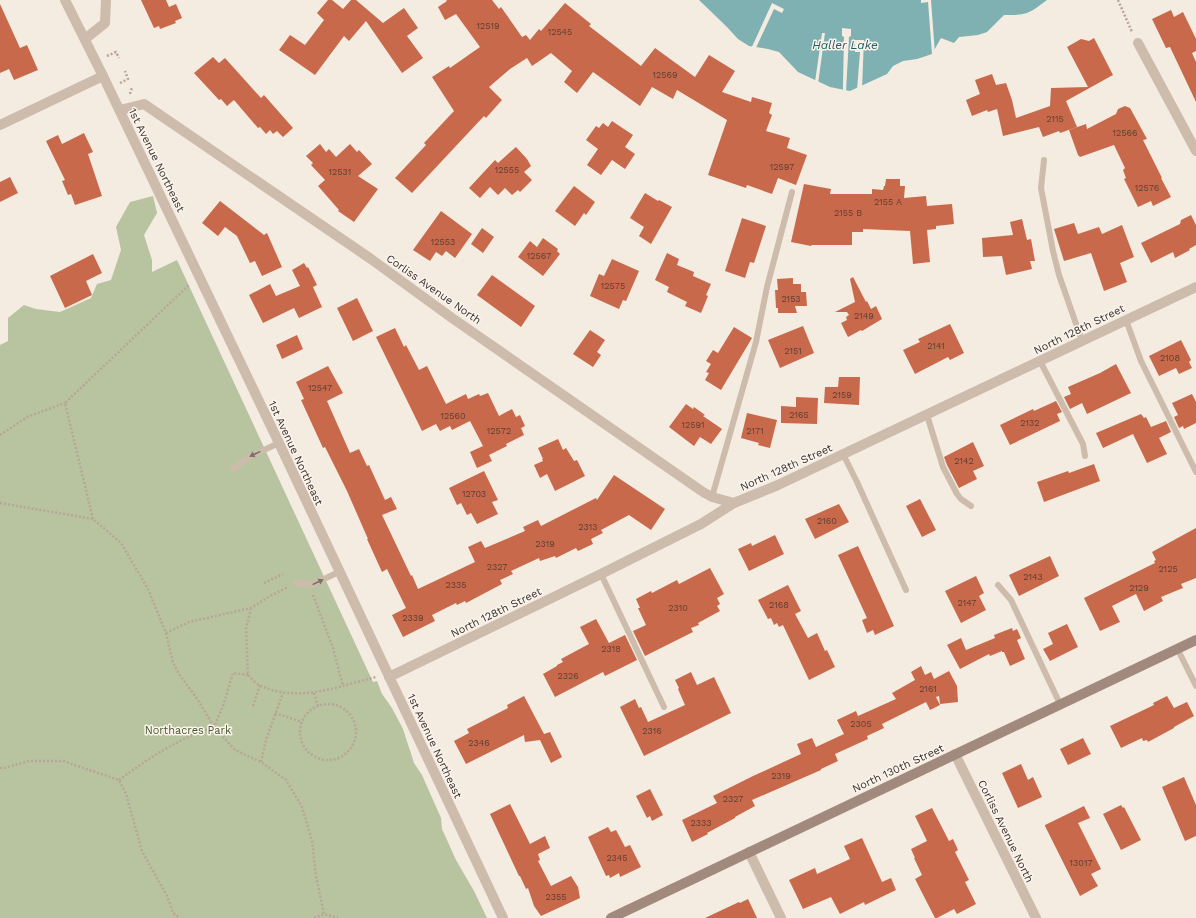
<svg xmlns="http://www.w3.org/2000/svg" width="1196" height="918" viewBox="0 0 1196 918" font-family="'Work Sans',sans-serif">
  <rect width="100%" height="100%" fill="#f4ebe1"/>
  <!-- green -->
  <path fill="#b8c4a0" d="M153,196L157,213L144,235L152,260V272L177,260L373,682L377,681L382,694L392,708L403,729L414,763L422,775L441,818L442,829L456,860L474,891L487,918H0V345L8,341V318L24,305L36,309L60,312L91,298L97,284L111,280L121,250L116,227L130,202Z"/>
  <!-- water -->
  <path fill="#7fb0b2" d="M699,0H1047C1028,14 1028,15 1004,15L987,32L978,35L959,37L954,43L941,38L932,54L917,59L903,61L893,66L887,74L850,91L830,87L798,72L779,52L768,49L749,46L738,39L727,27Z"/>
  <!-- pier -->
  <path fill="#f4ebe1" d="M921,0H931L935,54H932L928,2L921,3Z
    M772,3L784,9L782,13L774,9L755,50L751,49Z
    M842,28L851,29V36L849,37L846,92L843,91V84L844,37L842,36Z
    M822,33H825L818,84L815,82Z
    M855,40H864L862,88L857,90L860,52H855Z"/>
  <!-- building -->
  <path fill="#c8694b" d="M141,0H166L169,7L176,4L182,18L175,21L176,23L160,29L159,26L154,28Z
    M328,0H332L343,9L351,0H356L383,23L404,8L418,28L407,36L423,58L402,73L366,21L349,41L344,36L315,75L279,50L290,35L305,45L324,20L317,13Z
    M446,0H492L499,9L501,7L522,37L526,35L530,40L539,29L541,31L565,3L591,24L589,26L641,66L655,48L695,77L709,55L735,71L722,92L751,102L752,97L772,103L769,113L772,115L766,131L790,138L787,148L807,155L796,185L778,178L772,194L747,185L746,188L708,175L727,120L677,90L673,99L652,87L640,106L593,72L577,93L564,82L572,71L551,53L532,66L527,58L510,69L489,87L502,100L486,118L484,116L412,193L395,178L426,145L424,143L454,111L432,77L449,66L450,68L480,47L456,14L445,20L438,7L447,1Z
    M0,4L20,48L27,45L38,70L14,80L9,69L0,73Z
    M1171,10L1174,17L1183,12L1196,39V51L1192,53L1196,62V102L1170,47L1166,48L1152,19Z
    M1094,38L1113,75L1066,101L1077,127L1060,133L1059,131L1043,137L1039,127L1003,136L997,109L988,112L987,110L972,116L966,100L980,94L975,80L992,74L996,85L1006,83L1012,100L1016,118L1050,106L1051,88L1088,87L1067,47L1081,39L1089,41Z
    M213,57L219,63L225,58L261,98L264,95L293,128L283,137L277,131L273,134L270,130L266,134L260,127L258,128L234,100L227,106L221,99L219,100L194,73Z
    M1125,106L1130,108L1147,139L1143,140L1162,178H1161L1171,197L1153,206L1151,201L1138,207L1124,179L1126,178L1123,170L1125,168L1114,145L1080,157L1078,155L1069,130L1086,124L1087,129L1116,114L1118,109Z
    M612,121L633,135L625,147L635,154L625,169L612,160L601,175L587,165L598,149L586,140L596,126L599,128L603,123L608,127Z
    M84,133L93,152L88,154L102,196L75,205L71,194L68,195L62,181L65,180L46,141L58,135L62,144Z
    M320,144L326,152L329,149L336,157L350,144L357,152L359,150L372,164L358,176L378,189L354,222L338,211L339,210L318,186L325,180L311,165L313,163L306,156Z
    M516,147L527,159L531,166L524,172L532,180L520,192L518,190L512,195L505,188L498,195L490,187L480,198L469,188L495,160L498,163Z
    M10,177L18,193L0,202V182Z
    M886,179H900V186H905L904,198L926,196L927,206L952,204L954,224L936,226V229L927,230L930,262L913,264L910,231L863,229V232H852V245H812L811,246L791,242L804,184L831,189L830,194H872V189L883,190L884,186H885Z
    M574,186L595,202L586,215L584,213L575,226L555,211Z
    M645,193L658,201L659,200L672,207L651,244L639,236L644,227L630,218Z
    M220,201L264,235L267,233L282,267L262,276L255,261L250,263L237,236L225,227L218,236L202,223Z
    M441,211L472,234L455,258L446,251L442,256L436,252L430,261L413,250Z
    M1191,215L1196,225V245L1189,249L1190,250L1175,258L1173,252L1151,263L1141,243L1180,224L1181,220Z
    M742,218L766,226L754,263L750,262L745,278L725,271Z
    M1022,219L1027,240L1031,239L1035,261H1030L1032,269L1006,275L1002,256L983,257L982,238L1013,235L1010,222Z
    M1074,223L1078,234L1099,227L1102,234L1122,225L1134,257L1120,263L1127,282L1104,291L1091,253L1064,261L1054,229Z
    M482,228L494,237L483,253L471,244Z
    M543,238L558,249L557,251L560,254L543,276L518,257L530,241L537,247Z
    M667,253L679,259L677,265L694,272L693,276L711,284L706,295L708,296L701,313L685,306L687,302L667,292L669,287L655,280Z
    M93,254L102,273L86,281L92,295L65,308L50,276Z
    M612,259L639,271L626,301L623,300L619,309L590,296L599,274L604,276Z
    M304,263L307,268L308,267L317,285L313,287L322,307L299,318L294,308L263,323L249,295L270,284L276,296L300,286L292,270Z
    M492,275L535,306L521,327L477,295Z
    M853,277L866,302L867,301L871,309L876,306L882,319L862,331L861,330L848,337L841,323L847,320L846,317L849,315L847,312H835L855,302L850,279Z
    M793,278V284H801V292H806L807,306H795L797,313H778V308H776L775,290H778L777,279Z
    M357,298L373,331L353,341L337,308Z
    M950,324L964,353L950,360L948,357L915,374L903,350L920,342L918,339Z
    M803,326L814,353L780,368L768,340Z
    M734,327L752,338L721,390L705,380L709,373L706,372L711,364L706,361L713,350L718,353Z
    M395,328L404,347L406,345L419,370L427,366L446,404L466,394L468,399L479,394L480,396L488,393L499,416L512,409L516,417L520,415L525,426L521,428L524,435L506,444L507,446L489,455L492,461L477,468L470,452L483,446L470,421L452,430L450,426L440,431L436,424L422,431L376,337Z
    M590,330L605,340L597,352L601,355L593,367L573,354Z
    M297,335L303,349L282,359L276,345Z
    M1181,340L1191,360L1189,362L1192,368L1179,374L1176,368L1159,376L1149,356Z
    M1116,364L1131,393L1087,414L1082,403L1070,409L1064,397L1071,394L1068,387L1100,373Z
    M328,366L343,393L327,401L350,453L359,449L367,466L369,465L385,500L391,497L397,509L382,515L411,576L412,575L418,589L475,562L468,547L481,541L485,548L525,531L523,527L538,520L541,526L596,498L597,500L614,475L665,509L651,530L629,515L601,530L603,533L591,539L593,544L578,551L576,548L556,558L555,556L540,561L539,558L511,571L513,574L500,580L502,584L466,603L465,601L457,605L456,603L432,615L435,621L403,637L392,615L406,608L387,569L382,572L367,539H368L347,491L325,447L323,448L301,400L304,399L296,382Z
    M839,377H860L859,405L824,403L825,387H838Z
    M1192,394L1196,402V423L1184,429L1183,426L1179,428L1174,417L1178,415L1172,403Z
    M796,397L818,398L817,424L781,423V406L796,407Z
    M1056,401L1062,412L1057,414L1060,421L1010,445L1000,425L1033,409L1034,411Z
    M686,404L693,409L694,407L705,415L703,416L722,429L711,444L700,437L694,446L669,427Z
    M747,413L777,420L770,448L758,445L759,443L741,438Z
    M1141,414L1144,418L1146,417L1151,427L1166,421L1171,432L1159,438L1167,454L1147,463L1133,434L1103,448L1096,433Z
    M558,439L563,450L566,448L574,461L577,460L585,476L555,491L547,474L540,478L534,465L543,461L542,459H543L538,448Z
    M973,442L984,466L973,471L977,479L959,488L947,465L944,457Z
    M1094,464L1100,481L1044,502L1037,482L1068,471L1069,473Z
    M484,471L498,500L492,502L498,514L477,524L471,513L467,515L461,503L457,505L449,488Z
    M920,499L936,530L922,537L906,506Z
    M839,504L849,522L815,539L805,519Z
    M1196,528V578L1181,584L1183,588L1161,597L1163,601L1144,611L1136,594L1112,606L1120,622L1100,631L1084,598L1155,563L1154,561L1156,560L1152,552Z
    M775,535L784,554L749,571L738,549L751,543L752,546Z
    M858,546L894,626L875,635L873,630L867,633L862,620L867,618L838,555Z
    M1050,556L1059,576L1019,596L1009,575Z
    M710,568L724,594L717,598L720,604L717,606L720,611L698,623L699,625L691,628L693,632L645,656L633,631L646,625L638,608H640L636,599L651,591L652,593L677,580L679,584Z
    M976,576L984,593L979,596L986,610L961,623L945,591Z
    M788,585L801,611L795,614L808,638L817,633L825,651L827,650L835,667L809,680L783,625L779,627L777,623L774,625L771,618L768,619L758,600Z
    M596,619L609,643L625,635L637,660L605,676L603,672L555,697L543,674L557,666V665L563,662L561,659L589,644L580,627Z
    M1067,624L1078,647L1050,661L1043,649L1053,644L1048,633Z
    M1012,628L1013,631L1017,629L1021,638L1017,640L1025,659L1010,666L1004,652H1002V651L990,656L989,654L960,669L947,645L961,638L966,650L995,638L994,635Z
    M921,666L925,675L931,672L934,679L949,671L957,686L958,702L940,704L939,696L936,697L940,705L930,710L926,702L882,724L884,728L867,736L868,739L835,754L838,761L821,769V770L752,800L755,806L735,817V818L707,833L708,834L692,842L682,820L717,803L713,796L753,776L801,754L797,744L812,738L816,747L844,734L837,720L856,711L858,716L896,699L892,693L915,680L911,672Z
    M691,672L697,685L714,677L731,713L644,756L620,707L635,699L639,708L641,707L648,722L685,705L678,689L679,688L675,680Z
    M524,696L544,734L550,732L562,757L551,763L540,740L525,742L524,735L466,764L454,741L469,733L467,729L508,708L507,705Z
    M1167,696L1174,708L1187,702L1194,716L1174,727V728L1148,742L1147,740L1143,741L1142,738L1121,748L1110,726L1154,705L1153,703Z
    M1083,738L1091,754L1068,765L1060,749Z
    M1021,764L1028,780L1033,777L1042,797L1018,808L1002,773Z
    M1184,777L1196,805V836L1185,841L1162,787Z
    M650,789L663,815L652,821L650,816L647,818L636,796Z
    M510,804L530,844L545,836L550,848L538,854L540,860L538,861L551,886L571,876L578,887L580,898L541,916L534,906L528,888L526,889L520,876H519L490,814Z
    M1121,805L1123,808L1124,807L1141,840L1121,850L1103,814Z
    M1084,806L1090,818L1078,823L1101,869L1091,874L1098,886L1080,896L1045,826V825Z
    M932,808L949,841L953,839L958,850L955,852L969,880L965,882L976,904L957,914L954,909L937,918H935L915,879L922,875L914,858H915L911,849L927,841L915,816Z
    M608,827L611,832L616,830L625,847L630,845L641,867L620,877L619,873L610,878L609,875L606,876L588,837Z
    M862,838L882,882L891,878L896,890L865,905L864,902L840,914L831,897L803,909L789,880L815,868L817,874L850,859L844,846Z
    M748,899L757,918H705L739,902L740,903Z"/>
  <g fill="none" stroke-linecap="round" stroke-linejoin="round">
    <!-- path -->
    <path stroke="#b9a596" stroke-width="2.5" stroke-dasharray="2 2" stroke-linecap="butt" d="M1118,0L1132,32
      M107,56L116,52L119,58
      M120,83L128,79L125,71
      M130,94L132,87
      M0,435L27,417L65,403
      M0,503L93,519L121,543L148,589L166,633L173,663L179,674L198,700L214,727L235,750L261,762L286,780L302,807L312,841L316,876L324,914
      M93,519L65,403L190,284
      M264,583L283,574
      M313,595L333,648L343,686
      M251,608L246,629L248,675C251,678 255,683 259,685C298,704 338,686 376,677
      M166,633L189,622L251,608L270,596L288,587
      M314,693L318,706
      M300 732a28 28 0 1 1 56 0a28 28 0 1 1-56 0Z
      M253,706L260,685
      M275,713L302,722
      M261,762L266,740L283,693
      M0,768H4L29,761H63L119,780L126,794L142,851L167,896L173,913L180,918
      M119,780C149,758 179,738 214,727L223,706L233,673L248,675
      M314,918L324,914L338,918"/>
    <!-- service -->
    <path stroke="#cdbbac" stroke-width="6" d="M1044,160L1041,188L1053,251L1059,275L1082,341
      M1126,320L1141,361L1196,472
      M1040,361L1083,444L1085,456
      M927,415L943,467L957,494L961,499L971,506
      M843,454L857,482L906,590
      M233,469L249,457L279,443
      M712,497L756,342L767,287L792,192
      M601,574L664,707
      M296,583L311,585L339,572
      M998,585L1011,600L1060,704
      M1177,648L1196,686"/>
    <!-- minor -->
    <path stroke="#cdbbac" stroke-width="10" d="M1138,43L1196,151
      M0,125L103,76
      M389,677L601,574L701,524L734,503
      M955,754L1036,918
      M749,852L781,918"/>
    <!-- tertiary -->
    <path stroke="#cdbbac" stroke-width="10" d="M65,0L103,76L279,443L503,918
      M85,39L105,23L106,0
      M120,110L144,104L371,259L452,318L703,492L712,497L734,503L778,485L1196,287"/>
    <!-- secondary -->
    <path stroke="#a18a7d" stroke-width="10" d="M611,918L1196,640"/>
  </g>
  <!-- one-way arrows -->
  <defs><path id="oneway-solid" d="M-6-.8H1V-3.2L6.5 0L1 3.2V.8H-6Z"/></defs>
  <g fill="#7d6f65">
    <use href="#oneway-solid" transform="translate(255 454) rotate(154)"/>
    <use href="#oneway-solid" transform="translate(318 582) rotate(-26)"/>
  </g>
  <g text-anchor="middle" stroke-width="3" stroke-linejoin="round" paint-order="stroke">
    <!-- number labels -->
    <g font-size="9" fill="#5e3e33">
      <text x="488" y="29">12519</text>
      <text x="560" y="35">12545</text>
      <text x="665" y="78">12569</text>
      <text x="1055" y="122">2115</text>
      <text x="1125" y="136">12566</text>
      <text x="782" y="170">12597</text>
      <text x="507" y="173">12555</text>
      <text x="340" y="175">12531</text>
      <text x="1147" y="191">12576</text>
      <text x="888" y="205">2155 A</text>
      <text x="848" y="216">2155 B</text>
      <text x="443" y="245">12553</text>
      <text x="539" y="259">12567</text>
      <text x="613" y="289">12575</text>
      <text x="791" y="302">2153</text>
      <text x="864" y="319">2149</text>
      <text x="936" y="349">2141</text>
      <text x="793" y="354">2151</text>
      <text x="1170" y="361">2108</text>
      <text x="320" y="391">12547</text>
      <text x="842" y="398">2159</text>
      <text x="799" y="418">2165</text>
      <text x="453" y="419">12560</text>
      <text x="1030" y="426">2132</text>
      <text x="693" y="428">12591</text>
      <text x="499" y="434">12572</text>
      <text x="755" y="434">2171</text>
      <text x="964" y="464">2142</text>
      <text x="474" y="497">12703</text>
      <text x="827" y="524">2160</text>
      <text x="588" y="530">2313</text>
      <text x="545" y="547">2319</text>
      <text x="497" y="570">2327</text>
      <text x="1168" y="572">2125</text>
      <text x="1033" y="580">2143</text>
      <text x="456" y="588">2335</text>
      <text x="1139" y="591">2129</text>
      <text x="967" y="606">2147</text>
      <text x="779" y="608">2168</text>
      <text x="678" y="611">2310</text>
      <text x="413" y="621">2339</text>
      <text x="611" y="652">2318</text>
      <text x="568" y="679">2326</text>
      <text x="928" y="692">2161</text>
      <text x="861" y="727">2305</text>
      <text x="652" y="734">2316</text>
      <text x="479" y="746">2346</text>
      <text x="781" y="779">2319</text>
      <text x="733" y="802">2327</text>
      <text x="701" y="826">2333</text>
      <text x="617" y="861">2345</text>
      <text x="1081" y="866">13017</text>
      <text x="556" y="900">2355</text>
    </g>
    <!-- street labels -->
    <g font-size="11" fill="#3b302b" stroke="#fbf5ee">
      <text transform="translate(157 160) rotate(64)" y="4">1st Avenue Northeast</text>
      <text transform="translate(434 289) rotate(35)" y="4">Corliss Avenue North</text>
      <text transform="translate(1079 329) rotate(-26)" y="4">North 128th Street</text>
      <text transform="translate(296 453) rotate(65)" y="4">1st Avenue Northeast</text>
      <text transform="translate(786 467) rotate(-24)" y="4">North 128th Street</text>
      <text transform="translate(496 612) rotate(-26)" y="4">North 128th Street</text>
      <text transform="translate(435 746) rotate(65)" y="4">1st Avenue Northeast</text>
      <text transform="translate(898 768) rotate(-25)" y="4">North 130th Street</text>
      <text transform="translate(1006 831) rotate(64)" y="4">Corliss Avenue North</text>
    </g>
    <!-- park labels -->
    <g font-size="11" fill="#4a5a2e" stroke="#fbf5ee">
      <text x="188" y="734">Northacres Park</text>
    </g>
    <!-- water labels -->
    <g font-size="12" font-style="italic" fill="#1f5a5e" stroke="#fbf5ee">
      <text x="845" y="49">Haller Lake</text>
    </g>
  </g>
</svg>
